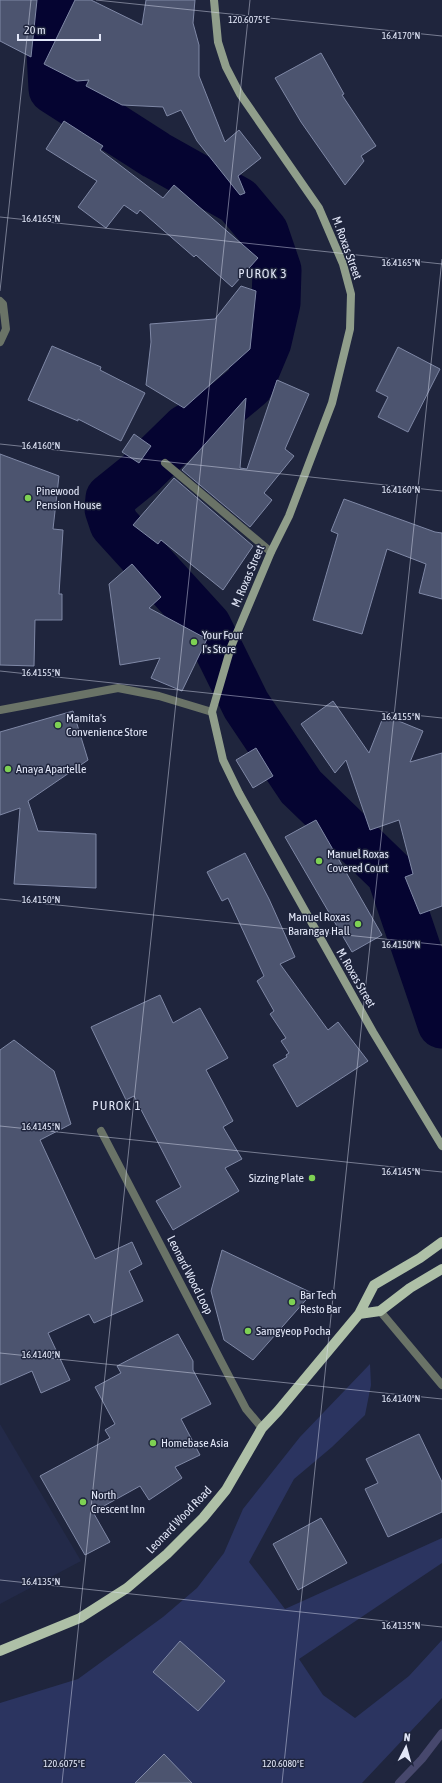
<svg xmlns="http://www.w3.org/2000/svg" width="442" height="1783" viewBox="0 0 442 1783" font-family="'Asap Condensed',sans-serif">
  <rect width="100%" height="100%" fill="#1f253d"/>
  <!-- built -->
  <path fill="#232a49" d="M0,1424L81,1561L0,1604Z"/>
  <!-- green -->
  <path fill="#2b3460" d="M370,1364L371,1385L365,1415L332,1447L294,1479L249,1562L285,1609L442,1538V1563L299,1659L323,1695L355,1718L409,1676L442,1640V1698L362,1783H0V1703L78,1679L163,1617L197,1588L224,1553L243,1509L300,1437Z"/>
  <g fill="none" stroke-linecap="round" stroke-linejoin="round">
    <!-- stream -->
    <path stroke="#47486d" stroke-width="8" d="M399,1783L422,1759L442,1733"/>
    <!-- river -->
    <path stroke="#050431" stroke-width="49" d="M57,0L54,2L50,34L53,89L156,155L238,201L264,232L277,270L276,303L267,342L249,385L219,410L186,429L141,473L110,498L109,509L114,524L207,626L246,705L301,787L391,874L442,1024"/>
  </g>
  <!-- building -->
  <path fill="#4c546f" stroke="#7f88a6" d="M0,0H37L31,57L0,41Z
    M75,0H91L142,25L146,0H195L193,23L199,45V76L225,142L239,130L261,158L238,176L245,193L240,195L197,141L181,110L167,116L163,107L122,105L86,86L89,80L77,81L44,64Z
    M321,53L344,94L342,95L376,146L361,156L364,161L345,185L301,122L275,78Z
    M64,121L103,146L100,150L163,198L174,185L258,258L232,287L196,255L194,257L140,210L137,214L124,205L106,228L78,207L97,181L46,149Z
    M241,286L256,291L250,349L184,408L146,385L151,342L150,324L215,319Z
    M52,346L101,367L100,370L145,393L121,441L78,419V421L28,400Z
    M398,347L440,369L408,432L378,417L388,397L376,391Z
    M277,380L309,394L285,449L294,456L264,493L272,500L250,527L182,470L246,398L240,468L247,469Z
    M134,434L151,446L139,463L122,452Z
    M0,454L59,476L53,529L63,530L59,594H62V620H35L34,666L0,665Z
    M174,478L253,546L223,590L161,540L158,544L133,525Z
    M344,499L435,532L442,533V599L419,593L426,564L387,549L362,634L313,620L338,534L331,531Z
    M132,564L161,597L149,608L207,639L182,691L151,678L160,658L120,665L109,584Z
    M333,701L369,753L384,715L423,731L410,762L442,753V906L420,914L405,877L413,874L399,820L370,830L346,760L335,773L301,724Z
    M73,711L88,760L28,801L38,831L96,834V888L14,884L20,808L0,815V732Z
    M256,748L273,776L253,788L236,760Z
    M316,820L382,935L352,952L285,837Z
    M245,853L269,899L295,957L280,964L328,1030L338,1022L368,1061L297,1107L273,1065L287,1057L286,1055L289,1053L281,1041L286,1038L270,1014L274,1011L257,981L264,976L228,898L222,901L207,872Z
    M160,995L173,1023L200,1008L228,1058L206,1070L233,1121L223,1127L242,1159L225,1168L239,1191L173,1230L156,1201L181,1187L134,1096L126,1100L91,1027Z
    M14,1040L54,1071L71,1124L40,1140L95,1259L132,1242L142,1264L129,1271L143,1301L94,1323L89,1314L48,1333L70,1380L41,1393L32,1371L0,1385V1050Z
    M222,1250L312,1293L253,1360L224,1340L211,1291Z
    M178,1334L193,1361V1370L211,1404L181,1419L200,1455L175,1467L182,1478L149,1500L140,1486L93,1512L110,1542L85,1555L40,1476L110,1438L105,1430L115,1424L95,1387L121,1373L117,1366Z
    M419,1434L442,1482V1512L388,1537L365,1489L378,1483L366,1459Z
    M321,1518L347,1563L298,1590L273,1544Z
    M180,1641L225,1681L198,1711L153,1672Z
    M164,1754L192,1783H135Z"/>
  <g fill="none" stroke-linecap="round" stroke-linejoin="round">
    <!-- street -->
    <path stroke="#6a7367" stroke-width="8" d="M0,301L3,304L6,329L0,342
      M165,463L271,552
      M0,710L118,688L159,696L212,712
      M101,1131L246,1409L262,1428
      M380,1311L442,1385"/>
    <!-- secondary -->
    <path stroke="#909e8b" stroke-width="8" d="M214,0L218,42L226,67L240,94L319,208L343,264L351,294L350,329L332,403L289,516L271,552L231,647L212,712L223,760L239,793L373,1032L442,1146"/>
    <!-- primary -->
    <path stroke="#aec0a7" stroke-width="10" d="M359,1314L380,1311L410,1288L442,1269
      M0,1651L80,1618L127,1588L167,1554L203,1518L226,1490L262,1428L278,1411L359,1314L374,1285L420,1258L442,1242"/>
  </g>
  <!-- ticks -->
  <path fill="none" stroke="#e2e7f8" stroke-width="1" stroke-opacity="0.45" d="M96,0L442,36M0,217L442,264M0,291L31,0M0,444L442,491M0,671L442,718M0,899L442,945M0,1126L442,1172M0,1353L442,1399M0,1580L442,1627M62,1783L250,0M282,1783L442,259"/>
  <!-- markers -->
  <g fill="#7ed153" stroke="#1f253d" stroke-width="1.5">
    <circle cx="28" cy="498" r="4"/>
    <circle cx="194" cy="642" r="4"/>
    <circle cx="58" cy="725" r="4"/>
    <circle cx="8" cy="769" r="4"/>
    <circle cx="319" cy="861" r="4"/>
    <circle cx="358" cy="924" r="4"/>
    <circle cx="312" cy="1178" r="4"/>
    <circle cx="292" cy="1302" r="4"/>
    <circle cx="248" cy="1331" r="4"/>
    <circle cx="153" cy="1443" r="4"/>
    <circle cx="83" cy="1502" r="4"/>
  </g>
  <g text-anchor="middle" stroke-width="3" stroke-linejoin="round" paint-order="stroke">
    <!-- street labels -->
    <g font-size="12" fill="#e2e7f8" stroke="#1f253d">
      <text transform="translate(347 248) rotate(70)" y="4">M. Roxas Street</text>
      <text transform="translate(248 576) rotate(-67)" y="4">M. Roxas Street</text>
      <text transform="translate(356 978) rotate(60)" y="4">M. Roxas Street</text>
      <text transform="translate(190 1275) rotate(63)" y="4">Leonard Wood Loop</text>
      <text transform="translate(179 1520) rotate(-46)" y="4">Leonard Wood Road</text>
    </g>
    <!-- poi labels -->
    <g font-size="12" fill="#e2e7f8" stroke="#1f253d" text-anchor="start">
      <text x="36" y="495">Pinewood<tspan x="36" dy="14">Pension House</tspan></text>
      <text x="202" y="639">Your Four<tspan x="202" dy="14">I's Store</tspan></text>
      <text x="66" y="722">Mamita's<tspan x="66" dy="14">Convenience Store</tspan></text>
      <text x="16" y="773">Anaya Apartelle</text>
      <text x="327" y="858">Manuel Roxas<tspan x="327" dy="14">Covered Court</tspan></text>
      <text x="350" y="921" text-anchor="end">Manuel Roxas<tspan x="350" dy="14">Barangay Hall</tspan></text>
      <text x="304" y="1182" text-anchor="end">Sizzing Plate</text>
      <text x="300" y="1299">Bar Tech<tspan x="300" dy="14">Resto Bar</tspan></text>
      <text x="256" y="1335">Samgyeop Pocha</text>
      <text x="161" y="1447">Homebase Asia</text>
      <text x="91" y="1499">North<tspan x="91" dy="14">Crescent Inn</tspan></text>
    </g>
    <!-- neighbourhood labels -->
    <g font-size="13" letter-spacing="1" fill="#e2e7f8" stroke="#1f253d">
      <text x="263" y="278">PUROK 3</text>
      <text x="117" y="1110">PUROK 1</text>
    </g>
  </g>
  <g font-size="10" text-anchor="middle" fill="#e2e7f8" stroke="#1f253d" stroke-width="3" stroke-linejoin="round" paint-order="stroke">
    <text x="249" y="23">120.6075°E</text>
    <text x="401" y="39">16.4170°N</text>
    <text x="41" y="222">16.4165°N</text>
    <text x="401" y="266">16.4165°N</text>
    <text x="41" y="449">16.4160°N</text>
    <text x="401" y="493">16.4160°N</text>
    <text x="41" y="676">16.4155°N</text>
    <text x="401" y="720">16.4155°N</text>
    <text x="41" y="903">16.4150°N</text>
    <text x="401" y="948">16.4150°N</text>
    <text x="41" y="1130">16.4145°N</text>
    <text x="401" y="1175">16.4145°N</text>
    <text x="41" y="1358">16.4140°N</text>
    <text x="401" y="1402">16.4140°N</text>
    <text x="41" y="1585">16.4135°N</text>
    <text x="401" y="1629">16.4135°N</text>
    <text x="64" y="1767">120.6075°E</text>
    <text x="283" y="1767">120.6080°E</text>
  </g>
  <!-- north arrow -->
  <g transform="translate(406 1747) rotate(6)" stroke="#1f253d" stroke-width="3" paint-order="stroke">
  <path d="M0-3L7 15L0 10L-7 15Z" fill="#e2e7f8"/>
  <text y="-6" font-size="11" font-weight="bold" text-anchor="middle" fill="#e2e7f8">N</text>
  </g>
  <!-- scale -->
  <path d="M18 34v6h82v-6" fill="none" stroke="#e2e7f8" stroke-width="2"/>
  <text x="24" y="34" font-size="12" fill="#e2e7f8" stroke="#1f253d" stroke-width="3" paint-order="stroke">20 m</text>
</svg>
